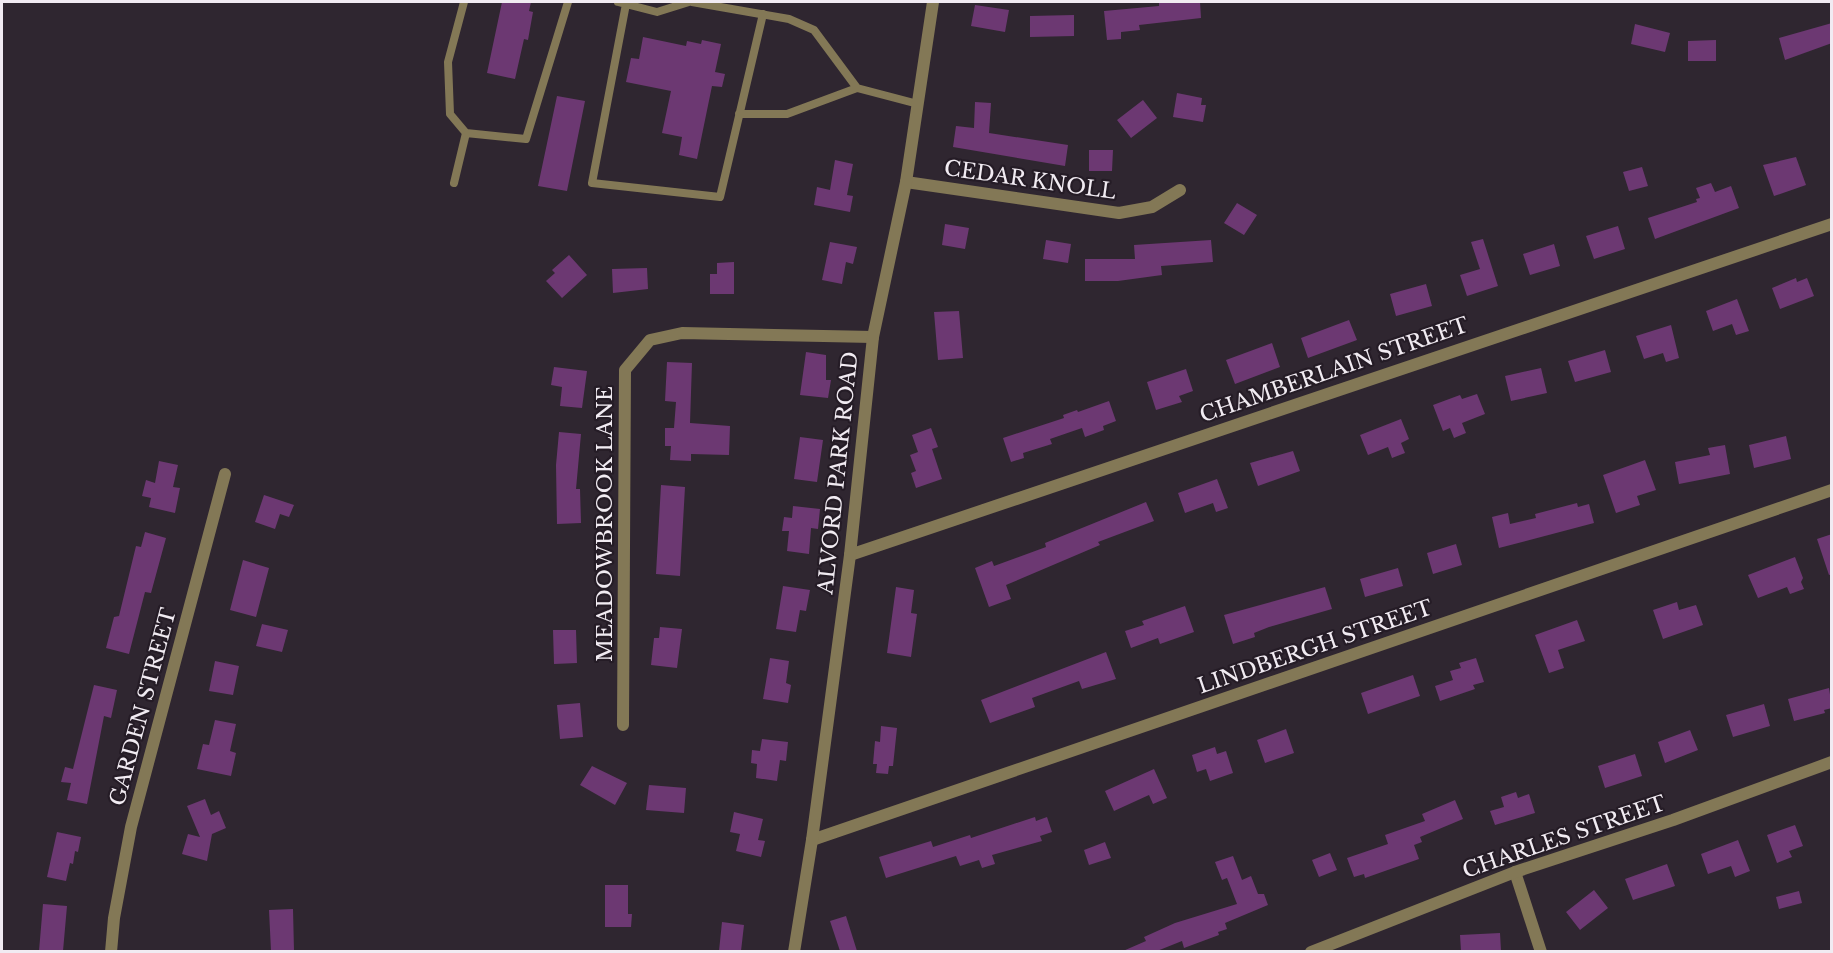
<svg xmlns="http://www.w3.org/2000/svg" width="1833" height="953" viewBox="0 0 1833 953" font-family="'Libre Baskerville',serif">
  <rect width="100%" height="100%" fill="#2f2630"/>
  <!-- building -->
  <path fill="#6c3872" d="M502,2H531L529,11L533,12L528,40L524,39L515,79L487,73Z
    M1159,2H1200L1201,18L1139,25L1140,30L1121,32V39L1107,40L1104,11L1159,6Z
    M975,5L1009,10L1005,32L971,26Z
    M1074,15V36L1030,37V16Z
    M1832,23V43L1785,60L1779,38Z
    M1635,24L1670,33L1665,52L1631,44Z
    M643,37L686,46L687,41L701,44L702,40L721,44L715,72L725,74L722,87L712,86L697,159L679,155L682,137L662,133L671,91L626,82L631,58L639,59Z
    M1716,40V61H1688V41Z
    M1177,93L1202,98L1201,105H1206L1203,122L1173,117Z
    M557,96L585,101L567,191L538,186Z
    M1143,100L1157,118L1131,138L1117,120Z
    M975,102L991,103L989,133L1068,145L1065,166L953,147L956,126L974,128Z
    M1089,150H1113L1112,171H1089Z
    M1796,157L1806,185L1774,196L1763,165Z
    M835,160L853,164L847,195L853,196L850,212L814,205L817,187L830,190Z
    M1642,167L1648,186L1629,191L1623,172Z
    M1711,183L1715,192L1731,186L1739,208L1655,239L1648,218L1697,202L1696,199L1700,198L1696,188Z
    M1237,203L1257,215L1244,235L1224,223Z
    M945,224L969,228L965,249L942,245Z
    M1618,226L1625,249L1594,259L1586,236Z
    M1483,239L1498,286L1467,296L1460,275L1480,269L1471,242Z
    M1046,240L1071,244L1068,263L1043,259Z
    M1211,240L1213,262L1161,266L1162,275L1118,281H1085V259H1135L1134,245Z
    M830,242L857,247L853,264L846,262L842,284L822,280Z
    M1554,244L1560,266L1530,275L1523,254Z
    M569,255L587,275L562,298L546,281L555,273L552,270Z
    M734,262V294H710V274H717V263Z
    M647,268L648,289L613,293L612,269Z
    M1796,278L1797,282L1807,278L1814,296L1780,309L1772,288Z
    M1426,284L1432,306L1396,316L1390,294Z
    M1737,299L1749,331L1736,335L1732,324L1713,331L1706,311Z
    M959,311L963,358L938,360L934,312Z
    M1349,320L1357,340L1308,358L1301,338Z
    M1671,325L1679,358L1666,362L1663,353L1644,359L1636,336Z
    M1272,343L1280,367L1235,384L1226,360Z
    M1605,350L1611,372L1575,382L1568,361Z
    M806,352L826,355V380H831L828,398L800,395Z
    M667,362L692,363L690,423L730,426L729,455L691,454V461L670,460L671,446H665V428H674L676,402L665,401Z
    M554,367L587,371L582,408L560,406L562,387L551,385Z
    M1541,368L1547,393L1511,401L1505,376Z
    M1186,369L1193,391L1179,396L1182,402L1156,410L1147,382Z
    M1477,394L1485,414L1462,423L1466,433L1454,438L1450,428L1443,431L1433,405L1460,395L1462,399Z
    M1109,401L1116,421L1103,426L1104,430L1085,437L1082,428L1050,439L1052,444L1023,453L1024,458L1011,462L1003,438L1064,418L1063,415L1077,410L1078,412Z
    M1401,419L1409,439L1401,443L1405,453L1392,458L1388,447L1368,455L1360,435Z
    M931,428L938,447L932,449L942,479L916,488L911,473L916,471L910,455L918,452L912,435Z
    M559,432L581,434L576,489H580L581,523L557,524L556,465Z
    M1786,436L1791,459L1754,468L1749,445Z
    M800,437L823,440L817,482L794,479Z
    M1725,445L1730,474L1679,484L1675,462L1710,455L1708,448Z
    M1293,451L1300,471L1258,486L1250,463Z
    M1645,460L1656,490L1637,496L1640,505L1616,513L1603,475Z
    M159,461L178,465L173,487L180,488L175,513L149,507L151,498L142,496L146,480L155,483Z
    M1217,479L1228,508L1216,512L1213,503L1185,513L1178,493Z
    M661,485L685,487L680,576L656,574Z
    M264,495L294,505L289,517L280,514L275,529L255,522Z
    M1146,502L1154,521L1098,542L1100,545L1006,585L1011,599L989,607L975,568L992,561L994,566L1046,547L1045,543Z
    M1577,503L1578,507L1589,504L1594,523L1499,548L1492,517L1508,513L1510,524L1536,518L1535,514Z
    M793,506L820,509L818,529L811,528L809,554L787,551L789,531H782L784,517L792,518Z
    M145,532L166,538L151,593L145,592L129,654L106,648L114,617L119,616L136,546L141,547Z
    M1832,534V574L1829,575L1817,539Z
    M1456,544L1462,565L1433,574L1427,553Z
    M1795,557L1803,578L1801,582L1804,589L1790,594L1787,587L1758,598L1748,575Z
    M243,560L269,568L256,617L230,610Z
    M1398,568L1403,586L1365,597L1360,579Z
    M783,586L810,590L806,611L800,610L796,632L776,629Z
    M896,587L914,590L911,613L917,614L911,657L887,653Z
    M1325,587L1332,609L1269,627L1254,633L1255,637L1233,644L1224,615Z
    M1677,602L1679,610L1696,605L1703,625L1663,639L1653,610Z
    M1185,606L1194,632L1160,644L1158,638L1131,648L1125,631L1144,625L1142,621Z
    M1577,620L1585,641L1558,650L1564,668L1549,673L1535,635Z
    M262,624L288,630L282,652L256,646Z
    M660,627L682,629L677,668L651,665L654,638H659Z
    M553,630H576L577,663L554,664Z
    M1106,652L1116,679L1082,689L1079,681L1032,698L1035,707L990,723L981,700Z
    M770,658L789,661L786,683L791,685L788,703L763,699Z
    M1476,658L1484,682L1473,685L1475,689L1440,701L1435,686L1453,680L1450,671L1461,668L1459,663Z
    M215,661L239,666L233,695L209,691Z
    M1413,675L1420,696L1368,714L1361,693Z
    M94,685L117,690L111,718L104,716L87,804L67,800L71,783L61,782L65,767L73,769Z
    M1829,688L1832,708L1824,710L1825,713L1794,721L1788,699Z
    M580,703L583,737L560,739L557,705Z
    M1764,704L1770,726L1733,737L1726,715Z
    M215,720L236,724L230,751L236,753L231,776L197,769L203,744L209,745Z
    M881,726L897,728L893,766H889L888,774L876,773L877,764H873L875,741L880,742Z
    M1286,729L1294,753L1265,763L1257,740Z
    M1690,730L1698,750L1665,763L1658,742Z
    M762,739L788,742L786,761L780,760L777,781L756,778L757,764L751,763L752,750L760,751Z
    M1215,747L1217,754L1226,751L1233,773L1210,781L1206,769L1197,772L1192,755Z
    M1635,754L1642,776L1605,788L1598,766Z
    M592,766L627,783L615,805L580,785Z
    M1154,769L1167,798L1153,804L1149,795L1114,811L1105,791Z
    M649,785L686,788L684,813L646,810Z
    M1516,792L1518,798L1529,794L1535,813L1495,825L1490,811L1504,807L1501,797Z
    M205,799L211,815L219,811L226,828L212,834L207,861L182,854L188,834L200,837L187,806Z
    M1455,800L1463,819L1420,837L1422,842L1414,845L1419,859L1365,878L1364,874L1354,877L1347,858L1388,844L1385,835L1425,821L1422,814Z
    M734,812L763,819L758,840L765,841L761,857L736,851L740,834L730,832Z
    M1035,817L1036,821L1047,817L1052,832L1040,836L1042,841L992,855L995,864L982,868L979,860L960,866L956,856L886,878L879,857L931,841L933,847L970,835L971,838Z
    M1795,825L1803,846L1789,851L1792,857L1777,863L1767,835Z
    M57,832L81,837L78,852L75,851L73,864L70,863L66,881L47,877Z
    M1738,840L1750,871L1735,877L1731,866L1708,874L1701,854Z
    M1105,842L1111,858L1089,865L1084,850Z
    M1330,853L1337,870L1319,877L1312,860Z
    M1233,856L1242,880L1251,876L1258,894H1264L1268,905L1225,923L1227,929L1218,932L1219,935L1184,948L1182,941L1157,951H1123L1146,941L1144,937L1175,923L1237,904L1227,878L1222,880L1215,862Z
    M1667,864L1675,886L1633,900L1625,879Z
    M605,885H628V914H632L631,927H605Z
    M1594,890L1608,908L1580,930L1566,912Z
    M1799,891L1802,903L1779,909L1776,897Z
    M43,904L67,906L63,951H39Z
    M293,909L294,951H271L269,910Z
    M846,916L857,951H840L830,921Z
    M722,922L744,925L741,951H719Z
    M1500,933L1501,951H1461L1460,935Z"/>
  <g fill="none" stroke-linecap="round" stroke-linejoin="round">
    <!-- service -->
    <path stroke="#837856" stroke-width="8" d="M618,2L657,12L689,2
      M692,2L789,19L814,30L857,88L918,104
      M626,4L592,183L720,197L763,14
      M739,114H787L857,88
      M466,133L526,139L568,2
      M454,183L466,133L450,114L448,62L464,2"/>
    <!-- minor -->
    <path stroke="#837856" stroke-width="12" d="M906,182L1119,213L1152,207L1180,190
      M850,555L1832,224
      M623,725L625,370L650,340L682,333L873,337
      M812,840L1832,490
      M1515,872L1541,952
      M111,952L114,918L131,827L225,474"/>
    <!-- tertiary -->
    <path stroke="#837856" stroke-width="12" d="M794,952L812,840L850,555L873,337L906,182L933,2
      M1311,952L1515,872L1673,820L1832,762"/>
  </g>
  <g text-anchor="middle" stroke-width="4.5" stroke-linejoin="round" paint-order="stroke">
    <!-- street labels -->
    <g font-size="21" fill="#f1ebf2" stroke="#251c26">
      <text transform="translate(1030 180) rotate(8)" y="7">CEDAR KNOLL</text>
      <text transform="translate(1334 370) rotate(-19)" y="7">CHAMBERLAIN STREET</text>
      <text transform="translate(838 473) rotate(-84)" y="7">ALVORD PARK ROAD</text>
      <text transform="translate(605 524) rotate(-90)" y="7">MEADOWBROOK LANE</text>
      <text transform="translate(1315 647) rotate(-19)" y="7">LINDBERGH STREET</text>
      <text transform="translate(143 707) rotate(-75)" y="7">GARDEN STREET</text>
      <text transform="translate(1564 837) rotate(-19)" y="7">CHARLES STREET</text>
    </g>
  </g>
  <!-- border -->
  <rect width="1833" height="953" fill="none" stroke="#f1ebf2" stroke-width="6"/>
</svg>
